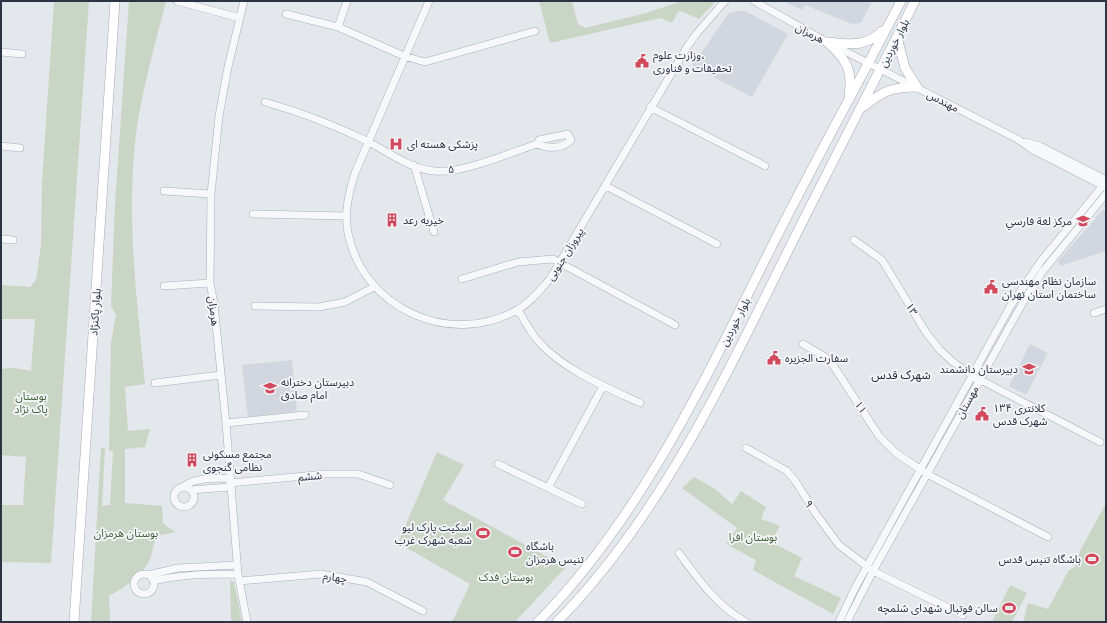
<svg xmlns="http://www.w3.org/2000/svg" width="1107" height="623" viewBox="0 0 1107 623" font-family="Karla,'Noto Sans Arabic',sans-serif">
  <rect width="100%" height="100%" fill="#e4e7ec"/>
  <!-- built -->
  <path fill="#d2d6de" d="M783,1H872L861,23L852,24L805,5L802,10Z
    M738,11H745L788,34L752,97L692,66L729,13Z
    M1104,209L1106,215V251L1060,266L1058,261Z
    M1030,344L1048,353L1026,395L1009,386Z
    M292,360L297,411L248,417L242,365Z"/>
  <!-- green -->
  <path fill="#c9d6c5" d="M54,1H89L51,563L1,562V505H23L26,457L1,455V369L15,368L31,371L35,319H1V285L30,287L36,280L41,245L42,181Z
    M129,1H166C155,45 142,89 136,134C126,217 137,302 145,384L125,387L128,431L150,429L145,447L125,449V503L162,506L163,523L175,532L158,536C152,545 153,552 150,559C142,577 125,587 109,596L110,622H91L101,448H105L102,506L110,505L113,451H109L111,342L116,315L111,306L115,203Z
    M539,1H572L578,24L585,28L646,13L682,1H716L699,19L681,11L678,12L672,23L660,18L550,43Z
    M437,452L464,465L443,500L566,567L515,622H452L470,584L398,543Z
    M694,477L715,489L732,504L741,491L766,507L761,519L780,526L771,542L802,558L794,576L841,598L833,614L753,570L756,560L726,544L737,528L682,488Z
    M1106,503V622H1023L1028,603L1048,609L1069,570L1075,567L1080,551Z
    M230,580L234,582L242,622H231Z
    M1010,585L1027,593L1012,622H992Z"/>
  <g fill="none" stroke-linecap="round" stroke-linejoin="round">
    <!-- minor casing -->
    <g stroke="#a9aeb7" stroke-width="8">
      <path id="minor" d="M177,1L240,18
        M244,1L228,67L219,116L211,194L210,283L214,304L226,423L238,574L247,622
        M429,1L355,173C349,192 344,212 348,233C363,308 449,348 517,310C530,303 540,290 550,279L687,47L697,33L725,1
        M754,1L827,42L1017,139L1035,151L1105,187
        M286,14L338,27L404,56L425,62L535,31
        M338,27L347,1
        M1,52L22,54
        M265,102C300,112 334,125 367,141C388,152 410,169 434,171C462,174 509,153 537,144L539,140L568,134L571,140C562,149 548,149 537,144
        M650,107L765,166
        M1025,142L1040,146L1106,180
        M1,146L20,148
        M414,165L434,232
        M606,186L717,244
        M164,191L211,194
        M253,214L347,216
        M1,239L13,240
        M854,240L882,260L927,334L940,350L953,362L973,376L1100,442
        M462,279L518,262L553,259L675,325
        M164,286L210,283
        M255,306L319,307L345,302L374,287
        M518,310C525,321 531,334 540,343C564,370 608,388 640,403
        M1094,313L1106,309
        M803,344L825,357L833,365L879,436L896,453L927,474L1048,537
        M155,383L221,375
        M226,423L305,415
        M746,448L787,471L796,482L816,514L839,545L873,571L963,615
        M498,464L582,504
        M230,483L326,474H358L390,485
        M183,487C195,477 214,479 229,478
        M174 497a10 10 0 1 1 20 0a10 10 0 1 1-20 0Z
        M548,488L603,386
        M191,490L230,487
        M679,553C698,579 717,606 746,622
        M134 584a10 10 0 1 1 20 0a10 10 0 1 1-20 0Z
        M148,575L178,568L237,565
        M153,581C184,574 208,574 238,574
        M239,581L321,574L367,582L423,611
        M839,622L854,590L1011,305L1041,261L1106,182
        M847,622L873,571L1026,297L1043,271L1106,194"/>
    </g>
    <!-- major casing -->
    <g stroke="#a3abb8" stroke-width="10">
      <path id="major" d="M897,37L905,68L917,87
        M827,42C846,59 853,69 849,96
        M827,42C849,44 865,48 882,31
        M863,107C883,91 891,87 917,87
        M74,622L115,1
        M538,622C644,514 707,375 774,242C815,161 859,82 901,1
        M557,622C659,518 722,384 786,255C828,170 872,86 915,1"/>
    </g>
    <!-- minor -->
    <use href="#minor" stroke="#f7f8fa" stroke-width="7"/>
    <!-- major -->
    <use href="#major" stroke="#fff" stroke-width="9"/>
  </g>
  <!-- icons -->
  <defs>
    <g id="civic-bare" transform="scale(1.08)"><path d="M-.6-6.5H3V-4.5H.6V-3L4-1V1h2V6H-6V1h2V-1L-.6-3ZM-1.2 2.5V6h2.4V2.5Z" fill="#d1495b" stroke="#f4f6f9" stroke-width="2.5" paint-order="stroke"/></g>
    <g id="hospital-bare" transform="scale(1.08)"><path d="M-5-5h3v3.5h4V-5h3V5h-3V1.5h-4V5h-3Z" fill="#d1495b" stroke="#f4f6f9" stroke-width="2.5" paint-order="stroke"/></g>
    <g id="building-bare" transform="scale(1.08)"><path d="M-4-6H4V6H1V3H-1V6H-4ZM-2.5-4.3h1.7v1.8h-1.7ZM.8-4.3h1.7v1.8H.8ZM-2.5-1h1.7V.8h-1.7ZM.8-1h1.7V.8H.8Z" fill="#d1495b" stroke="#f4f6f9" stroke-width="2.5" paint-order="stroke"/></g>
    <g id="university-bare" transform="scale(1.08)"><path d="M0-5L7-2L0 1L-7-2ZM-4 1L0 2.5L4 1V4Q0 6-4 4Z" fill="#d1495b" stroke="#f4f6f9" stroke-width="2.5" paint-order="stroke"/></g>
    <g id="school-bare" transform="scale(1.08)"><path d="M0-5L7-2L0 1L-7-2ZM-4 1L0 2.5L4 1V4Q0 6-4 4Z" fill="#d1495b" stroke="#f4f6f9" stroke-width="2.5" paint-order="stroke"/></g>
    <g id="stadium-bare" transform="scale(1.08)"><path d="M0-5a6.5 5 0 1 0 0 10a6.5 5 0 1 0 0-10ZM-3.5-1.8h7v3.6h-7Z" fill="#d1495b" stroke="#f4f6f9" stroke-width="2.5" paint-order="stroke"/></g>
  </defs>
  <g fill-rule="evenodd">
    <use href="#civic-bare" x="642" y="61"/>
    <use href="#hospital-bare" x="396" y="144"/>
    <use href="#building-bare" x="392" y="220"/>
    <use href="#university-bare" x="1083" y="221"/>
    <use href="#civic-bare" x="991" y="287"/>
    <use href="#civic-bare" x="774" y="358"/>
    <use href="#school-bare" x="1029" y="369"/>
    <use href="#school-bare" x="270" y="388"/>
    <use href="#civic-bare" x="982" y="414"/>
    <use href="#building-bare" x="192" y="460"/>
    <use href="#stadium-bare" x="483" y="533"/>
    <use href="#stadium-bare" x="515" y="552"/>
    <use href="#stadium-bare" x="1092" y="559"/>
    <use href="#stadium-bare" x="1009" y="608"/>
  </g>
  <g text-anchor="middle" stroke-width="3.5" stroke-linejoin="round" paint-order="stroke">
    <!-- street labels -->
    <g font-size="11" fill="#2b3445" stroke="#f4f6f9">
      <text transform="translate(810 33) rotate(28)" y="4">هرمزان</text>
      <text transform="translate(894 43) rotate(-63)" y="4">بلوار خوردین</text>
      <text transform="translate(943 101) rotate(27)" y="4">مهندس</text>
      <text transform="translate(451 169) rotate(-6)" y="4">۵</text>
      <text transform="translate(565 254) rotate(-58)" y="4">پیروزان جنوبی</text>
      <text transform="translate(912 309) rotate(58)" y="4">۱۳</text>
      <text transform="translate(214 311) rotate(83)" y="4">هرمزان</text>
      <text transform="translate(95 312) rotate(-86)" y="4">بلوار پاکنژاد</text>
      <text transform="translate(735 322) rotate(-63)" y="4">بلوار خوردین</text>
      <text transform="translate(967 402) rotate(-61)" y="4">مهستان</text>
      <text transform="translate(861 407) rotate(57)" y="4">۱۱</text>
      <text transform="translate(310 476) rotate(-5)" y="4">ششم</text>
      <text transform="translate(809 504) rotate(59)" y="4">۹</text>
      <text transform="translate(335 577) rotate(8)" y="4">چهارم</text>
    </g>
    <!-- poi labels -->
    <g font-size="11" fill="#2b3445" stroke="#f4f6f9" text-anchor="start">
      <text x="653" y="59">وزارت علوم،<tspan x="653" dy="13">تحقیقات و فناوری</tspan></text>
      <text x="407" y="148">پزشکی هسته ای</text>
      <text x="403" y="224">خیریه رعد</text>
      <text x="1072" y="225" text-anchor="end">مركز لغة فارسي</text>
      <text x="1002" y="285">سازمان نظام مهندسی<tspan x="1002" dy="13">ساختمان استان تهران</tspan></text>
      <text x="785" y="362">سفارت الجزیره</text>
      <text x="1018" y="373" text-anchor="end">دبیرستان دانشمند</text>
      <text x="281" y="386">دبیرستان دخترانه<tspan x="281" dy="13">امام صادق</tspan></text>
      <text x="993" y="412">کلانتری ۱۳۴<tspan x="993" dy="13">شهرک قدس</tspan></text>
      <text x="203" y="458">مجتمع مسکونی<tspan x="203" dy="13">نظامی گنجوی</tspan></text>
      <text x="472" y="531" text-anchor="end">اسکیت پارک لیو<tspan x="472" dy="13">شعبه شهرک غرب</tspan></text>
      <text x="526" y="550">باشگاه<tspan x="526" dy="13">تنیس هرمزان</tspan></text>
      <text x="1081" y="563" text-anchor="end">باشگاه تنیس قدس</text>
      <text x="998" y="612" text-anchor="end">سالن فوتبال شهدای شلمچه</text>
    </g>
    <!-- park labels -->
    <g font-size="11" fill="#3f6138" stroke="#f4f6f9">
      <text x="31" y="400">بوستان<tspan x="31" dy="13">پاک نژاد</tspan></text>
      <text x="126" y="537">بوستان هرمزان</text>
      <text x="753" y="541">بوستان افرا</text>
      <text x="506" y="581">بوستان فدک</text>
    </g>
    <!-- neighbourhood labels -->
    <g font-size="12" fill="#1d2536" stroke="#f4f6f9">
      <text x="901" y="379">شهرک قدس</text>
    </g>
  </g>
  <!-- border -->
  <rect width="1107" height="623" fill="none" stroke="#2b3445" stroke-width="4"/>
</svg>
